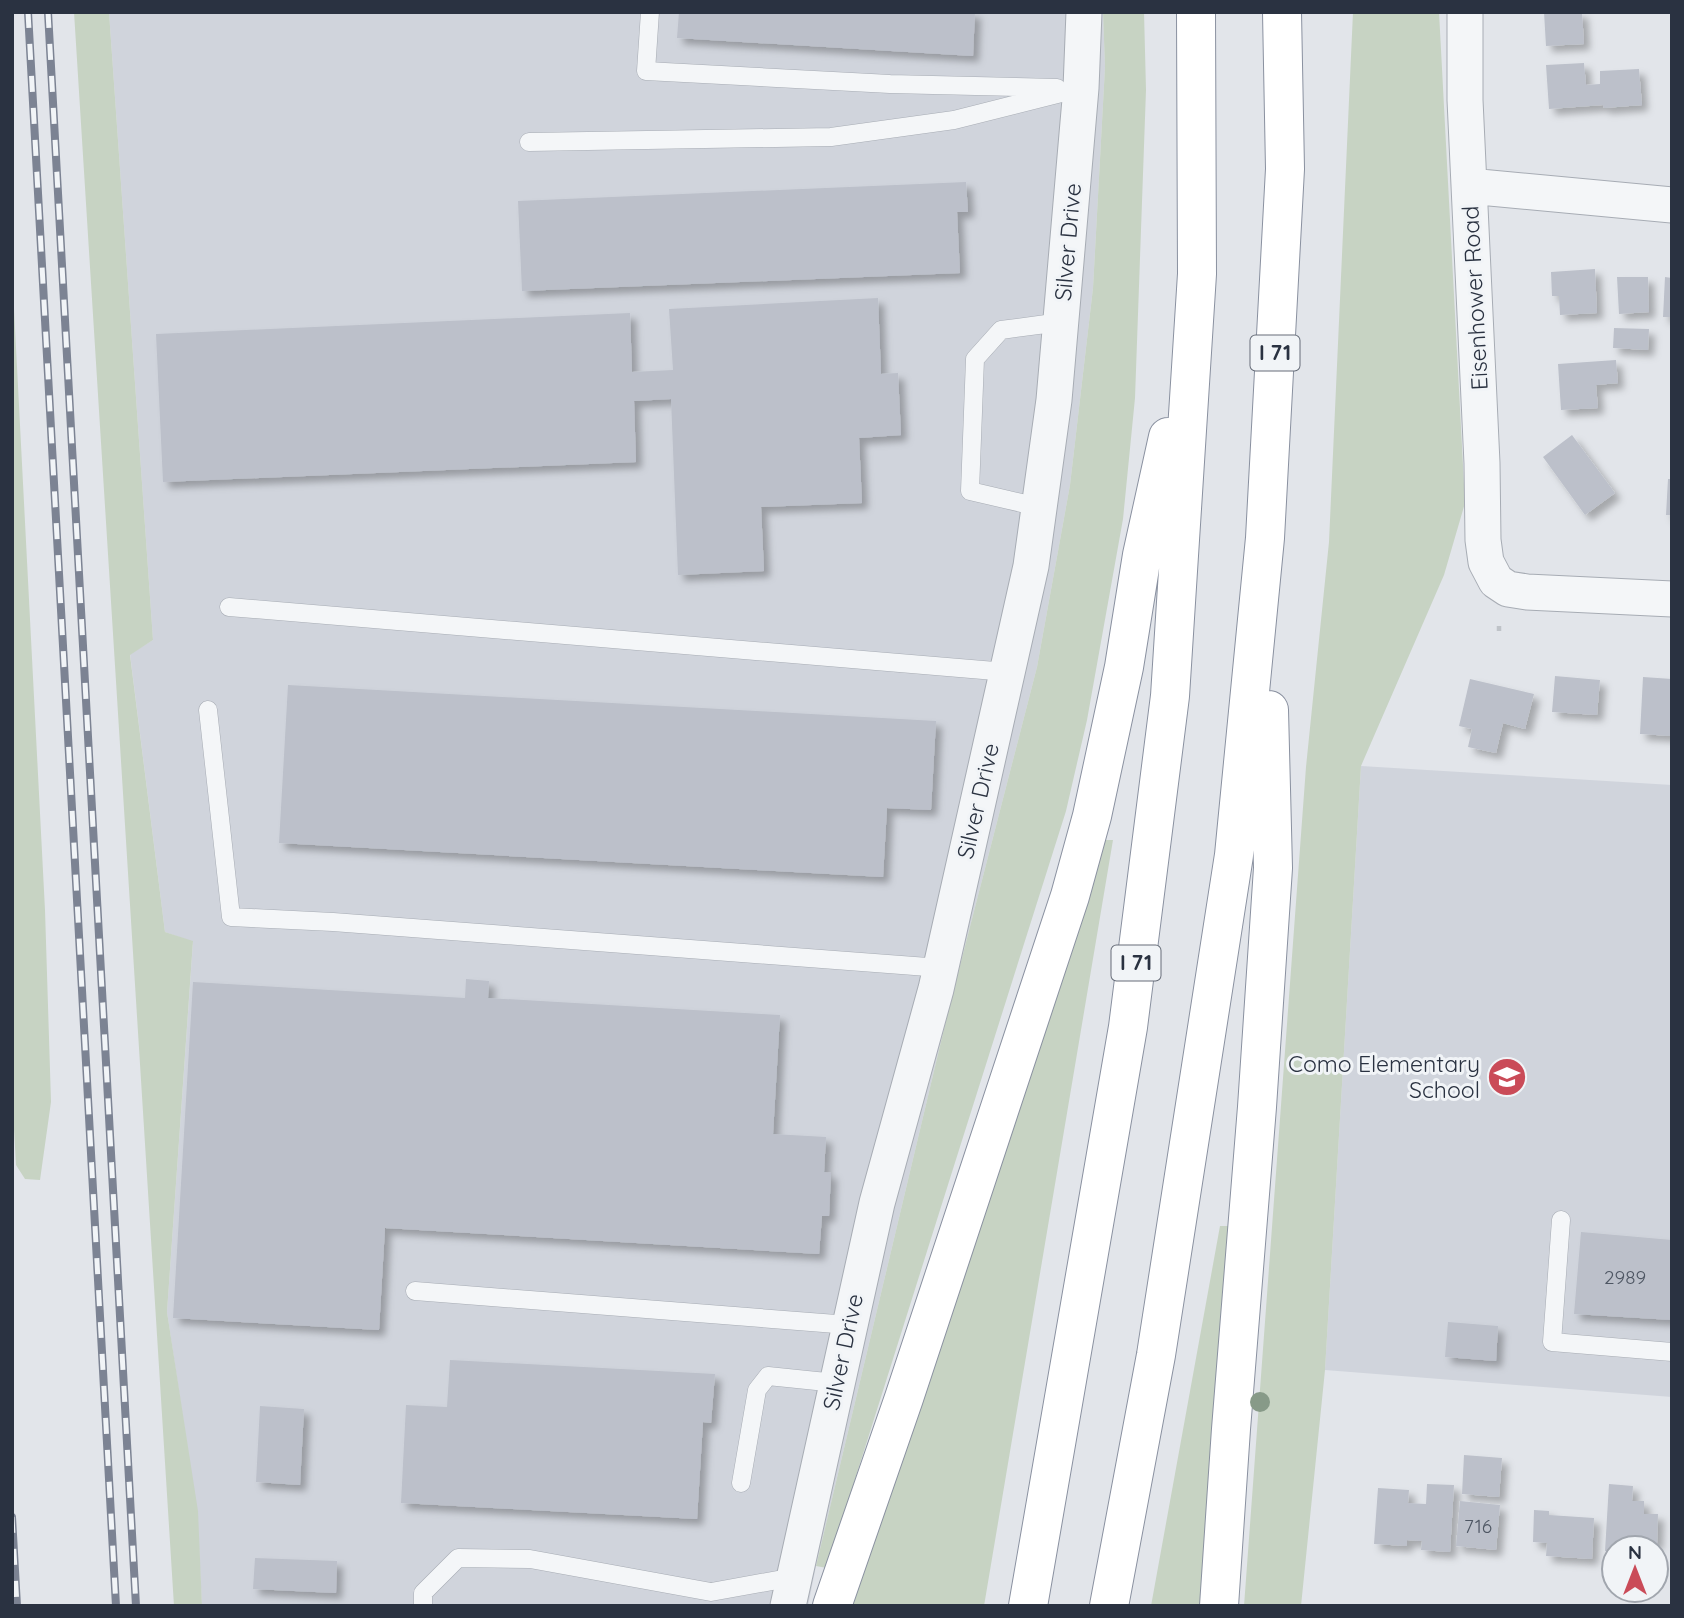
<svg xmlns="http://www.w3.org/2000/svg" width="1684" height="1618" viewBox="0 0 1684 1618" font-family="Quicksand,sans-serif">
  <defs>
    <filter id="shadow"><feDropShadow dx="6" dy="6" stdDeviation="3.5" flood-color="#0004"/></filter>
  </defs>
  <rect width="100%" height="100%" fill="#e2e5ea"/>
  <!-- built -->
  <path fill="#d0d4dc" d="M109,12H1103L1105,67L1093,288L1070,485L1037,667L949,1008L816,1566L808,1606H202L197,1511L167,1312L193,942L165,932L130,654L153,640Z
    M1361,766L1672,785V1397L1325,1370Z"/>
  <!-- green -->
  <path fill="#c7d3c3" d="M74,12H109L153,640L130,655L165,932L193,941L167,1312L198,1511L202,1606H174Z
    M1103,12H1144L1146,90L1135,398L1123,519L1087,720L1066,811L827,1568L816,1566L949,1008L1037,667L1070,485L1093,288L1105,67Z
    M1353,12H1439L1465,503L1444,575L1361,766L1325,1370L1301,1606H1244L1306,767L1329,542Z
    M12,270L45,910L51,1102L40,1180L25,1179L16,1165L12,1093Z
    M1105,840H1113L984,1606H851Z
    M1220,1226H1228L1203,1606H1151Z"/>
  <!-- building -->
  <path fill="#bcc0ca" filter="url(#shadow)" d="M679,12H975L973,56L677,38Z
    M1544,12H1582L1584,44L1546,46Z
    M1584,63L1586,85L1600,84V71L1639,69L1642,105L1604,108L1603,105L1549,109L1546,65Z
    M966,182L968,212H957L960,273L522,291L518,201Z
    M1595,269L1597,313L1560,315L1559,296H1552L1551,272Z
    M1617,277H1648L1649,312L1619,314Z
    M1665,277L1672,278V317H1663Z
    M878,298L881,374L898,373L901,435L859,438L862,503L761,507L764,571L678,575L671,399L634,401L636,462L163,482L156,334L630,313L632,372L673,370L669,309Z
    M1614,328L1649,329L1648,350L1613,348Z
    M1616,360L1618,383L1596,385L1598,408L1561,410L1558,364Z
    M1572,435L1615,493L1585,515L1543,457Z
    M1668,479H1672V515H1666Z
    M1555,676L1600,680L1597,715L1552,712Z
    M1643,677L1672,679V736L1640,734Z
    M1470,679L1534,694L1525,729L1503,723L1496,753L1468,747L1472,729L1459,726Z
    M288,685L936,721L931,810L887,808L883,877L279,843Z
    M466,979L489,981L488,998L780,1015L773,1134L826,1137L824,1172L831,1173L829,1216H822L819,1254L385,1228L379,1330L173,1318L193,982L465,998Z
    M1581,1232L1672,1240V1320L1574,1314Z
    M1448,1322L1498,1326L1496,1361L1445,1357Z
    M450,1360L715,1374L711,1423L703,1422L697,1519L401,1503L406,1405L447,1407Z
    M260,1406L304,1409L300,1485L256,1482Z
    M1464,1455L1502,1458L1499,1497L1462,1494Z
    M1427,1484L1454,1485L1450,1552L1421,1550L1422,1541L1407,1540V1546L1374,1544L1378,1488L1409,1490L1408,1503L1426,1504Z
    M1609,1484L1633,1486L1632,1501H1644V1514H1658L1657,1544L1643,1543V1548H1614V1552L1605,1551Z
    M1460,1501L1500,1505L1496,1550L1456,1546Z
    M1534,1510L1549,1511V1515L1594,1518L1592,1559L1546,1556L1547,1543L1533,1542Z
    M255,1558L337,1561L336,1593L253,1589Z"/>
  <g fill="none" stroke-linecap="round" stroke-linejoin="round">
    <!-- service casing -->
    <g stroke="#a7acb4" stroke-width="19">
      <path id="service" d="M650,12L646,71L890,84L1057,88
        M529,142L831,137L954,120L1081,88
        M1039,507L970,491L975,359L1001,330L1061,322
        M229,607L1007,672
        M208,710L231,917L333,922L941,968
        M1561,1220L1552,1342L1672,1352
        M415,1291L849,1325
        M741,1483L757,1390L768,1376L836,1383
        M423,1606V1593L458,1558L530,1559L711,1592L794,1577"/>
    </g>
    <!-- minor casing -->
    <g stroke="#a7acb4" stroke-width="37">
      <path id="minor" d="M1465,12V100L1482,463L1483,540L1486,562L1496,581L1508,589L1527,592L1672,599
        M1469,186L1672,205
        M788,1606L877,1203L936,989L1031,566L1054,400L1081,88L1084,12"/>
    </g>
    <!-- motorway casing -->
    <g stroke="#8a91a0" stroke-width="40">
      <path id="motorway" d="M832,1606L904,1398L1070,896L1092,816L1124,667L1142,555L1168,437
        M1028,1606L1128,1027L1170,696L1197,274L1196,12
        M1109,1606L1156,1355L1234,855L1265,538L1285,169L1282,12
        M1219,1606L1231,1429L1257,1107L1273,868L1269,710"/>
    </g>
    <!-- path -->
    <path stroke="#bfc3c8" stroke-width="4.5" stroke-dasharray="5 5" stroke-linecap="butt" d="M1499,626V631"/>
    <!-- service -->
    <use href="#service" stroke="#f4f6f8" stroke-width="18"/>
    <!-- minor -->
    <use href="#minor" stroke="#f4f6f8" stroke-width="35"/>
    <!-- motorway -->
    <use href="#motorway" stroke="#fff" stroke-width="38"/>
    <!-- rail casing -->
    <g stroke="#7c8393" stroke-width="8">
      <path id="rail" d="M28,12L116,1606
        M48,12L136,1606
        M12,1517L17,1606"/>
    </g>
    <!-- rail -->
    <use href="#rail" stroke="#f1f4f7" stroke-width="5" stroke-dasharray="16" stroke-linecap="butt"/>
  </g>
  <!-- trees -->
  <circle fill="#879a88" cx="1260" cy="1402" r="10"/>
  <!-- icons -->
  <defs>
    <g id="school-disc" transform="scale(2.0125)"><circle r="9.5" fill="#ca4b58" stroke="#f1f4f7"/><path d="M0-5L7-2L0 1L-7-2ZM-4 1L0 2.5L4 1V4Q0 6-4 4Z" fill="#fff"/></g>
  </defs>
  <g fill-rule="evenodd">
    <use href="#school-disc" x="1507" y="1077"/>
  </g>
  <g text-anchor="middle" stroke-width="6" stroke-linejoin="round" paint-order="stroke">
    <!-- number labels -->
    <g font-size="19" fill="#4e5663">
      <text x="1625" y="1284">2989</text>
      <text x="1478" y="1533">716</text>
    </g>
    <!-- shield labels -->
    <g fill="#f1f4f7" stroke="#666c78" stroke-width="2">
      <rect x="1250.5" y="335.5" width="49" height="35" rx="5"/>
      <rect x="1111.5" y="945.5" width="49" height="35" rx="5"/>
    </g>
    <g font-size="21" font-weight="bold" fill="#2a3241">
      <text x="1275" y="360">I 71</text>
      <text x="1136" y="970">I 71</text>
    </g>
    <!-- street labels -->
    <g font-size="23" fill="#2a3241" stroke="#f1f4f7">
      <text transform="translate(1068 242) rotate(-85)" y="8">Silver Drive</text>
      <text transform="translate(1475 298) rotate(-93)" y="8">Eisenhower Road</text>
      <text transform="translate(978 801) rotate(-77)" y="8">Silver Drive</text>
      <text transform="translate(843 1352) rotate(-78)" y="8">Silver Drive</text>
    </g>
    <!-- poi labels -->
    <g font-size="23" fill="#2a3241" stroke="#f1f4f7" text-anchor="end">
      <text x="1480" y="1072">Como Elementary<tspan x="1480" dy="26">School</tspan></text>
    </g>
  </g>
  <!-- border -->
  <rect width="1684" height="1618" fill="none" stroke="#2a3241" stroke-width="28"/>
  <!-- north arrow -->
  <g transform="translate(1635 1569)"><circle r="33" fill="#f1f4f7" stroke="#a1a6ae" stroke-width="2"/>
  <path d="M0-5L12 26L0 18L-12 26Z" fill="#ca4b58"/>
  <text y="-10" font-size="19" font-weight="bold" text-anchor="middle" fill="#2a3241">N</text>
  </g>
</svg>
